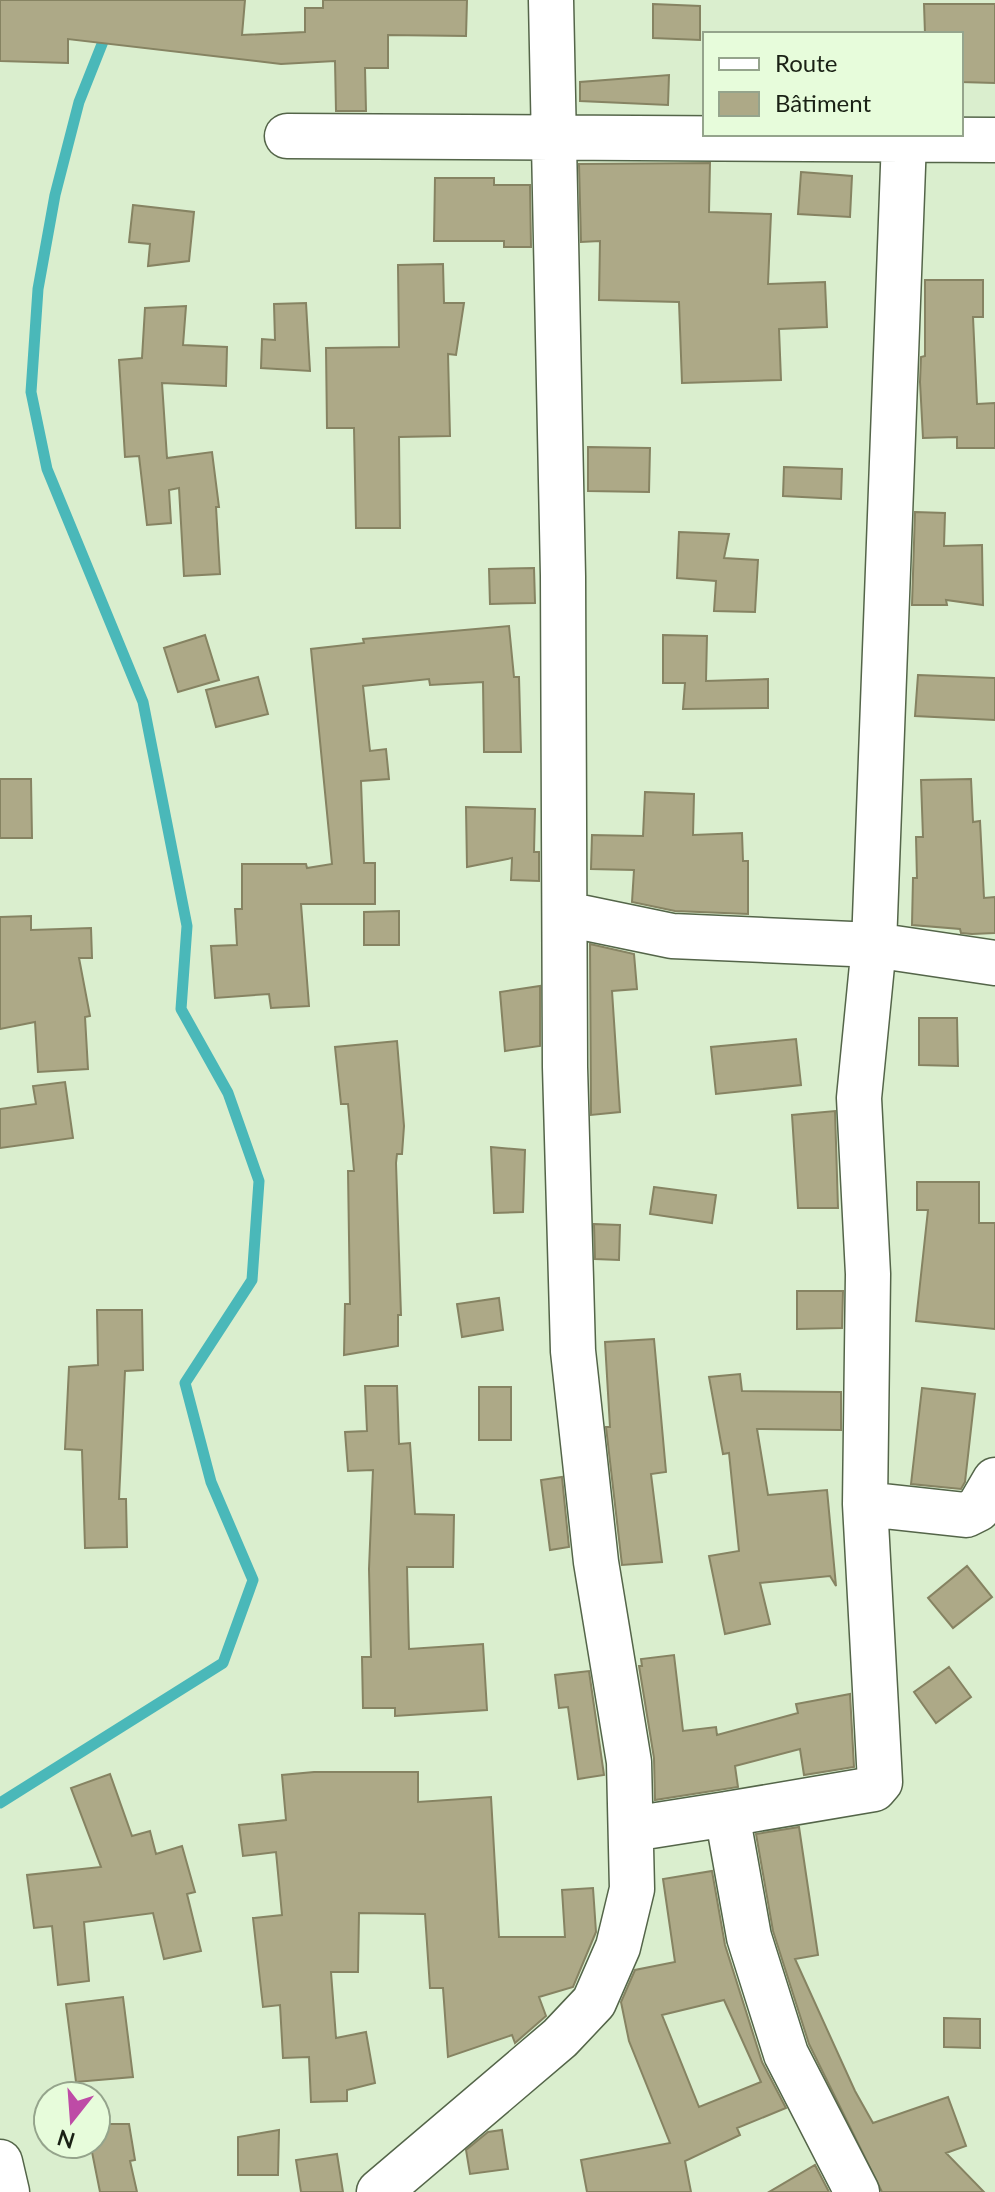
<svg xmlns="http://www.w3.org/2000/svg" width="995" height="2192" viewBox="0 0 995 2192" font-family="Lato,sans-serif">
  <rect width="100%" height="100%" fill="#daeece"/>
  <g fill="none" stroke-linecap="round" stroke-linejoin="round">
    <!-- stream -->
    <path stroke="#4ab8b9" stroke-width="11" d="M0,1803L223,1663L253,1580L211,1482L185,1383L252,1280L259,1181L228,1093L181,1009L187,926L143,702L47,469L31,392L38,289L55,195L79,102L108,29"/>
  </g>
  <!-- building -->
  <path fill="#ada987" stroke="#868362" stroke-width="2" fill-rule="evenodd" d="M0,0H245L242,35L305,32V8H323V0H467L466,36L388,35V68H365L366,111H336L335,61L281,64L68,39V63L0,61Z
    M653,4L700,6V40L653,38Z
    M924,4H995V83L961,82V34H925Z
    M669,75L668,105L580,101V82Z
    M710,163L709,212L771,214L768,284L825,282L827,327L779,329L781,380L682,383L679,302L599,300L600,241L581,242L579,164Z
    M801,172L852,176L850,217L798,214Z
    M435,178H494V185H530L531,247H504V241H434Z
    M133,205L194,212L189,261L148,266L150,244L129,242Z
    M443,264L444,303H464L456,355L448,354L450,436L399,437L400,528H356L354,428H327L326,348L399,347L398,265Z
    M925,280H983V317H973L977,404L995,403V448H957V437L923,438L920,382L921,357L925,356Z
    M306,303L310,371L261,368L262,339L275,340L274,304Z
    M186,306L183,345L227,347L226,386L162,383L167,458L212,452L219,507H216L220,574L184,576L179,488L169,490L171,523L147,525L139,456L125,457L119,360L142,358L145,308Z
    M588,447L650,448L649,492L588,491Z
    M784,467L842,469L841,499L783,496Z
    M915,512L945,513L944,546L982,545L983,605L946,600L947,605H912Z
    M679,532L729,534L724,558L758,560L755,612L714,611L716,581L677,578Z
    M534,568L535,603L490,604L489,569Z
    M509,626L514,677H519L521,752H484L483,682L430,685L429,679L363,686L370,751L386,749L389,779L361,781L364,863H375V904H301L309,1006L271,1008L269,994L215,998L211,946L237,945L235,909H242V864H306L307,868L332,864L311,649L364,643L363,639Z
    M205,635L219,680L178,692L164,648Z
    M663,635L707,636L706,681L768,679V708L683,709L685,683H663Z
    M918,675L995,678V720L915,716Z
    M258,677L268,714L216,727L206,690Z
    M0,779H31L32,838H0Z
    M971,779L973,822L980,821L984,898L995,897V933L972,934L961,933L960,929L912,925L913,878H917L916,837H923L921,780Z
    M645,792L694,794L693,835L742,833L743,861H748V914L675,911L632,902L634,870L591,869L592,835L643,836Z
    M466,807L535,809L534,852H539V881L511,880L512,858L467,867Z
    M399,911V945H364V912Z
    M31,916V930L91,928L92,958H79L90,1016L85,1017L88,1069L38,1072L35,1022L0,1029V917Z
    M590,944L634,954L637,989L612,991L620,1112L591,1115Z
    M540,986V1046L505,1051L500,992Z
    M919,1018H957L958,1066L919,1065Z
    M796,1039L801,1085L716,1094L711,1047Z
    M397,1041L404,1126L402,1154H397L396,1163L401,1315H398V1346L344,1355L345,1304H350L348,1171H354L348,1104H341L335,1047Z
    M65,1082L73,1138L0,1148V1109L36,1104L33,1086Z
    M835,1111L838,1208H798L792,1115Z
    M491,1147L525,1150L523,1212L494,1213Z
    M917,1182H979V1223H995V1329L916,1321L928,1210H917Z
    M654,1187L716,1195L712,1223L650,1214Z
    M594,1224L620,1225L619,1260L595,1259Z
    M797,1291H843L842,1328L797,1329Z
    M499,1298L503,1330L462,1337L457,1304Z
    M97,1310H142L143,1370L125,1371L119,1499H126L127,1547L85,1548L82,1450L65,1449L69,1367L98,1365Z
    M654,1339L666,1472L651,1474L662,1562L622,1565L606,1427H610L605,1342Z
    M740,1374L742,1391L841,1392V1430L757,1429L768,1495L827,1490L836,1586L830,1576L760,1583L770,1624L725,1634L709,1556L739,1551L729,1453L723,1454L709,1377Z
    M365,1386H397L399,1444L410,1443L415,1514L454,1515L453,1567H407L409,1649L483,1644L487,1710L395,1716V1708H363L362,1657H371L369,1569L373,1470L348,1471L345,1432L367,1431Z
    M479,1387H511V1440H479Z
    M922,1388L975,1394L965,1482L961,1489L911,1484Z
    M562,1477L569,1547L550,1550L541,1480Z
    M967,1566L992,1597L953,1628L928,1598Z
    M674,1655L683,1731L716,1727L717,1735L798,1713L796,1704L850,1694L854,1767L804,1775L800,1749L735,1766L738,1787L655,1800L654,1758L639,1666H642L641,1659Z
    M949,1667L971,1697L936,1723L914,1692Z
    M589,1671L604,1775L578,1779L568,1707L559,1708L555,1675Z
    M314,1772H418V1802L491,1797L499,1937H565L562,1890L593,1888L596,1932L573,1987L539,1997L546,2016L515,2043L512,2035L448,2057L443,1988H430L425,1914L359,1913L358,1972H331L336,2038L366,2032L375,2083L347,2090V2101L311,2102L309,2057L283,2058L280,2005L263,2007L253,1918L282,1915L276,1852L243,1856L239,1825L286,1820L282,1775Z
    M110,1774L132,1836L150,1831L156,1854L182,1846L195,1892L187,1894L201,1951L164,1959L153,1913L84,1922L89,1981L58,1985L52,1926L34,1928L27,1875L101,1867L71,1788Z
    M799,1827L818,1955L795,1959L855,2091L873,2123L948,2097L966,2146L946,2153L984,2192H882L809,2044L773,1931L756,1834Z
    M712,1871L725,1945L762,2062L786,2108L737,2128L740,2135L685,2161L691,2192H587L581,2160L670,2143L629,2041L621,2002L635,1970L675,1962L663,1879ZM724,2000L761,2082L699,2107L662,2015Z
    M123,1997L133,2077L76,2082L66,2004Z
    M944,2018L980,2019V2048L944,2047Z
    M96,2124H129L135,2160L130,2161L137,2192H100L91,2147L96,2144Z
    M279,2130L278,2175H238V2137Z
    M502,2130L508,2169L470,2174L466,2150L488,2132Z
    M337,2154L343,2192H301L296,2160Z
    M815,2165L829,2192H769Z"/>
  <g fill="none" stroke-linecap="round" stroke-linejoin="round">
    <!-- minor casing -->
    <g stroke="#546549" stroke-width="47">
      <path id="minor" d="M287,136L995,140
        M566,914L672,936L874,945L995,963
        M865,1504L966,1515L978,1509L995,1480
        M727,1814L874,1789L880,1782L865,1504L868,1274L859,1098L874,945L904,140
        M632,1829L727,1814L749,1937L786,2054L857,2192
        M379,2192L560,2038L594,2002L618,1947L632,1889L629,1762L596,1562L573,1351L565,1067L563,576L551,0"/>
    </g>
    <!-- major casing -->
    <g stroke="#546549" stroke-width="47">
      <path id="major" d="M0,2162L7,2192"/>
    </g>
    <!-- minor -->
    <use href="#minor" stroke="#fff" stroke-width="44"/>
    <!-- major -->
    <use href="#major" stroke="#fff" stroke-width="44"/>
  </g>
  <!-- legend -->
  <rect x="703" y="32" width="260" height="104" fill="#e7fcdb" stroke="#95a48c" stroke-width="2"/>
  <rect x="719" y="58" width="40" height="12" fill="#ffffff" stroke="#95a48c" stroke-width="2"/>
  <text x="775" y="72" font-size="24" fill="#1a2115">Route</text>
  <rect x="719" y="92" width="40" height="24" fill="#ada987" stroke="#95a48c" stroke-width="2"/>
  <text x="775" y="112" font-size="24" fill="#1a2115">Bâtiment</text>
  <!-- north arrow -->
  <g transform="translate(72 2120) rotate(197)"><circle r="38" fill="#e7fcdb" stroke="#95a48c" stroke-width="2"/>
  <path d="M0-6L14 30L0 20L-14 30Z" fill="#be4ba6"/>
  <text y="-12" font-size="22" font-weight="bold" text-anchor="middle" fill="#1a2115">N</text>
  </g>
</svg>
